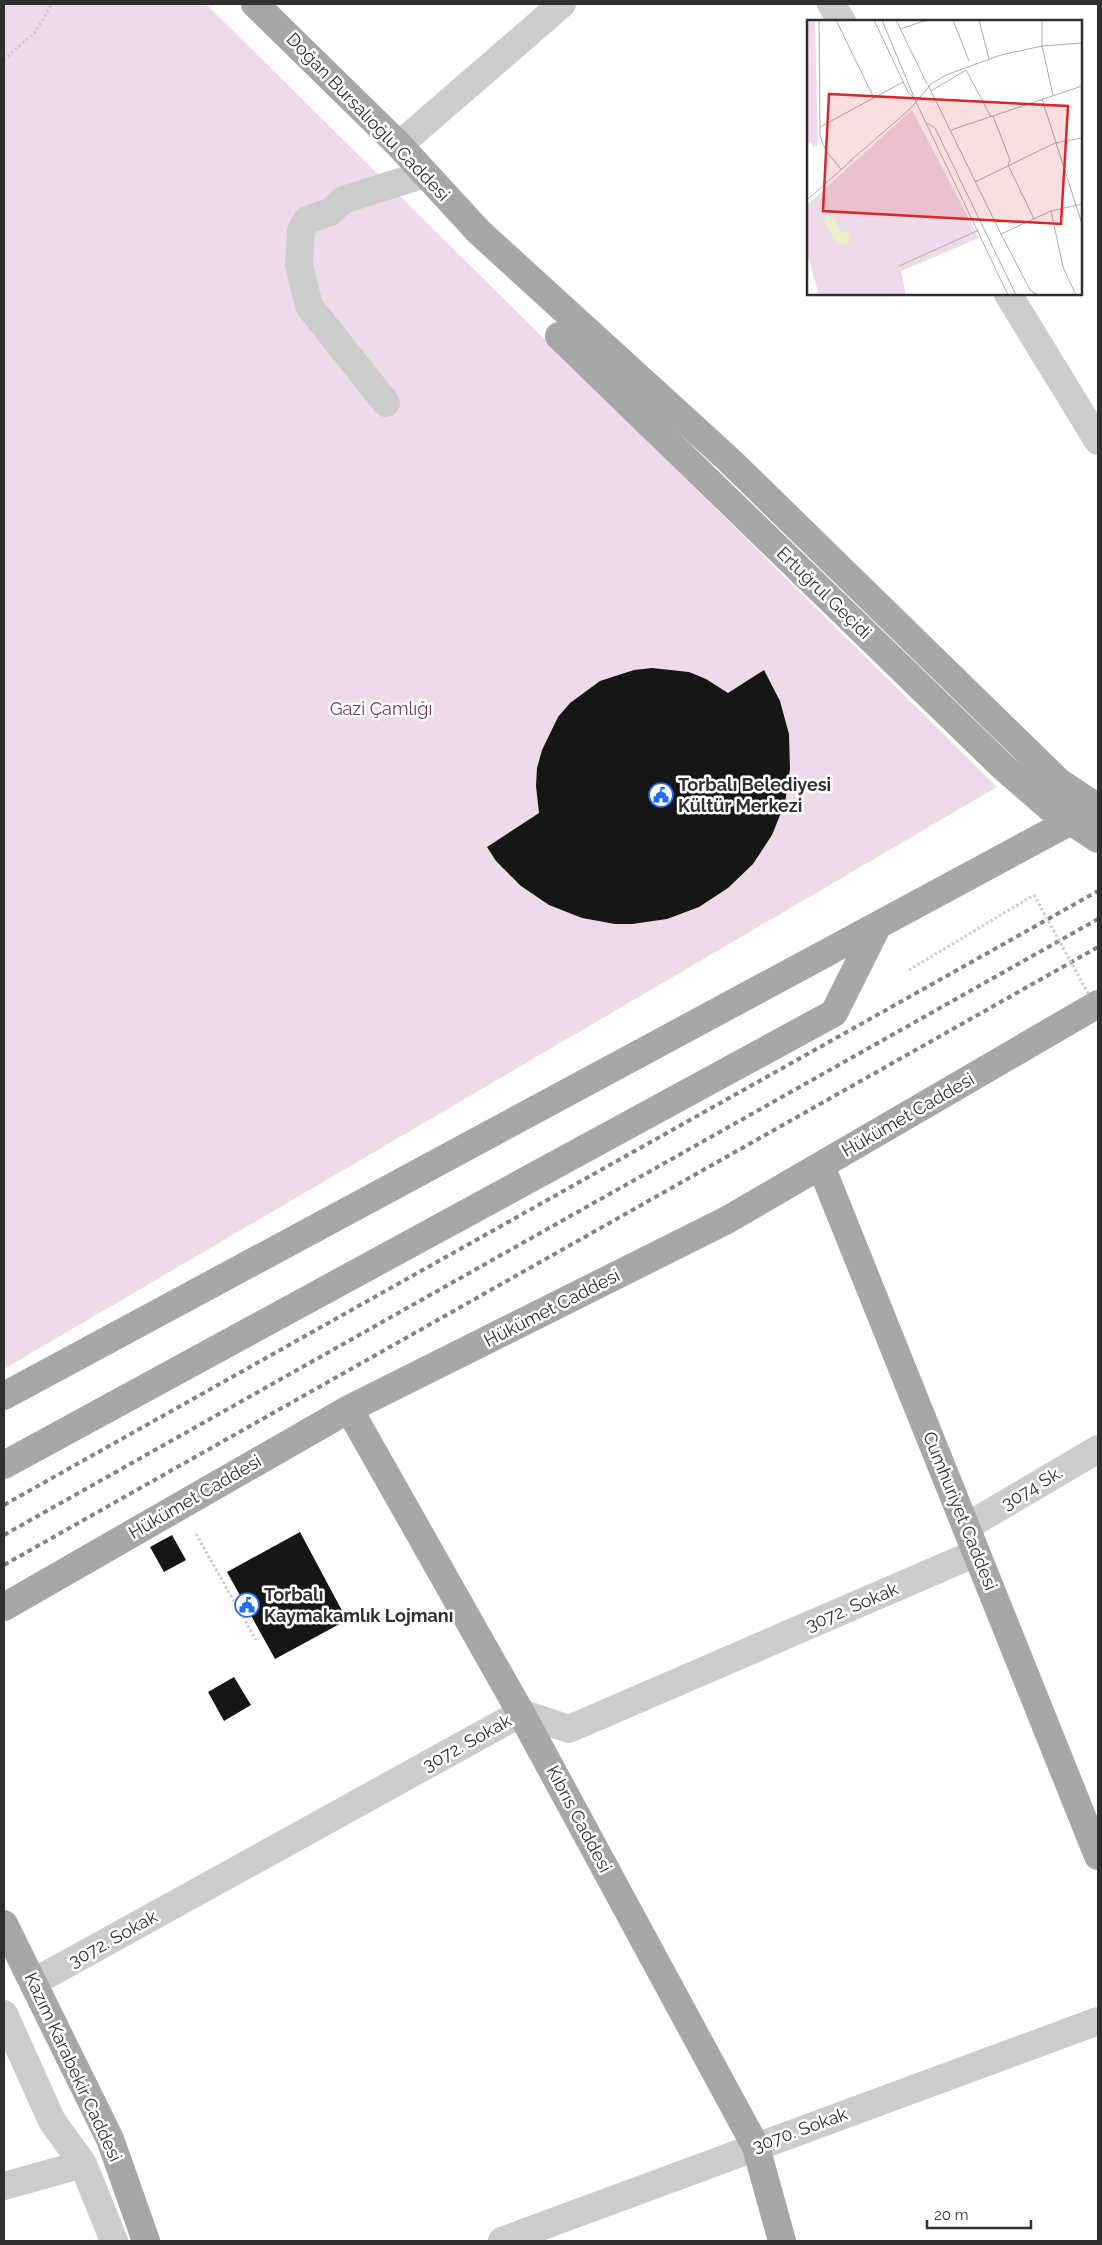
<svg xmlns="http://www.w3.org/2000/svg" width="1102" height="2245" viewBox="0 0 1102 2245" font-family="Raleway,sans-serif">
  <rect width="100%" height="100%" fill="#fff"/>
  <!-- green -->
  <path fill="#eedbea" d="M4,4H206L997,787L4,1369Z"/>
  <!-- building -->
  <path fill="#161616" d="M652,668L689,672L706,679L728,693L764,670L780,701L789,734L790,769L785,803L772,835L753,864L728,888L699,907L667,919L632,924H615L582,918L549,905L521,886L496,861L487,847L539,813L536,786L537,768L542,750L558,717L570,703L600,681L634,670Z
    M300,1532L347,1620L275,1659L227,1572Z
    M172,1535L186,1560L164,1572L150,1547Z
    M234,1677L251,1705L224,1721L208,1692Z"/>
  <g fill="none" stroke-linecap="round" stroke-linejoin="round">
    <!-- path -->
    <path stroke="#ccc" stroke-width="3" stroke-dasharray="2.5 2.5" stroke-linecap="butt" d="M4,60L36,31L52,4
      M909,970L1034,895
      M196,1534L256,1640"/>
    <!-- minor -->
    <path stroke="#ccc" stroke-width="28" d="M831,4L842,21
      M399,145L562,4
      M1008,294L1098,441
      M386,403L309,306L299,265L301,231L307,220L330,212L343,200L425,174
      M966,1527L1098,1449
      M34,1982L521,1713L569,1729L976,1553
      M4,2014L52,2121L83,2164
      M4,2186L83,2164L114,2241
      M502,2241L1098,2021"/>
    <!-- major -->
    <path stroke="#a7a7a7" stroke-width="28" d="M255,4L399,145L479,232L728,459L1059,782L1098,808
      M821,1166L1098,1856
      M4,1396L1073,820L1098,810
      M349,1409L521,1713L756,2147L782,2241
      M4,1465L834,1013L878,925
      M4,1607L349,1409L727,1220L1098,1004
      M4,1924L110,2139L146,2241"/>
    <!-- rail -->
    <path stroke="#848484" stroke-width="4" stroke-dasharray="5 4" stroke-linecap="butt" d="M4,1505L1098,891
      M4,1535L1098,919
      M4,1565L1098,947"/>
    <!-- path-bridge -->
    <path stroke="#ccc" stroke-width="3" stroke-dasharray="2.5 2.5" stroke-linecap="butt" d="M1034,895L1089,995"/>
    <!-- major-bridge -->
    <path stroke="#a7a7a7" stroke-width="28" d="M559,336L1003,767L1049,807L1098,839"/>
  </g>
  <!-- icons -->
  <defs>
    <g id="civic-ring" transform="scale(1.25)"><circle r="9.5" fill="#fff" stroke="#216cf6" stroke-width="1.5"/><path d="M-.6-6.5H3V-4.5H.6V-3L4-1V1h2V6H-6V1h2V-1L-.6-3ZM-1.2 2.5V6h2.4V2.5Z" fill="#216cf6"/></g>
  </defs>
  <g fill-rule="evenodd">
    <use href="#civic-ring" x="661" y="795"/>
    <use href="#civic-ring" x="247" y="1605"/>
  </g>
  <g text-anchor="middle" stroke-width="5" stroke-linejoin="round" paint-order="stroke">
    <!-- street labels -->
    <g font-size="18" fill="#2f2f2f" stroke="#fff">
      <text transform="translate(368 117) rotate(46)" y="6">Doğan Bursalıoğlu Caddesi</text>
      <text transform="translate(824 593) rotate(44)" y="6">Ertuğrul Geçidi</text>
      <text transform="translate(908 1115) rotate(-30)" y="6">Hükümet Caddesi</text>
      <text transform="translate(552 1308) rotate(-27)" y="6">Hükümet Caddesi</text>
      <text transform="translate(1032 1488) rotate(-31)" y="6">3074 Sk.</text>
      <text transform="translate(195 1497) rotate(-30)" y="6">Hükümet Caddesi</text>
      <text transform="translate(960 1511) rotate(68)" y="6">Cumhuriyet Caddesi</text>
      <text transform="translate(852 1607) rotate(-23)" y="6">3072. Sokak</text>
      <text transform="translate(467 1743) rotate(-29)" y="6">3072. Sokak</text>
      <text transform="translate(579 1819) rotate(62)" y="6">Kıbrıs Caddesi</text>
      <text transform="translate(113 1939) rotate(-29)" y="6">3072. Sokak</text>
      <text transform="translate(73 2067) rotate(65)" y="6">Kazım Karabekir Caddesi</text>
      <text transform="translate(800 2130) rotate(-20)" y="6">3070. Sokak</text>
    </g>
    <!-- park labels -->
    <g font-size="18" fill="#6f3861" stroke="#fff">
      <text x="381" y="715">Gazi Çamlığı</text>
    </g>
    <!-- poi labels -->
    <g font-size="18" font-weight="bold" fill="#2f2f2f" stroke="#fff" text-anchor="start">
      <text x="678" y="791">Torbalı Belediyesi<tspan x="678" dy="21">Kültür Merkezi</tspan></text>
      <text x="264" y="1601">Torbalı<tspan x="264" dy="21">Kaymakamlık Lojmanı</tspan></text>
    </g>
  </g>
  <!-- overview -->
  <g transform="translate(807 20)">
    <rect width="275" height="275" fill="#fff"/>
    <path d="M0,0H8L11,126L6,127L4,122L0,125ZM105,90L172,218L94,251L99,275H12L0,233V185Z" fill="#eedbea"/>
    <path d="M20,195L28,199L32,211L41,213L43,222L35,225L29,222L16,201Z" fill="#ebefc6"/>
    <path fill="none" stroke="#acacac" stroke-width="1" d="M12,0L13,116L19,131L34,149M29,0L67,78M67,0L101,72L108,79M75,0L109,82L201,275M89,0L120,64M146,0L162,41M172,0L182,39M235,0V26L246,75M93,9L120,0M159,50L184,97M121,65L194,214L223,270L230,275M124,71L159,50M235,79L275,204M186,96L203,140L201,145L227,199M120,103L128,108L209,275M13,107L96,62M144,110L275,66M43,141L103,89L124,64L139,55L194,35L235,26L275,23M168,162L248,123L275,118M0,180L45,140M244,191L256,247L269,275M194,214L244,191L275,184M92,246L172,210"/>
    <path fill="#d62828" fill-opacity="0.15" stroke="#d62828" stroke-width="2.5" d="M22,74L261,86L254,204L16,191Z"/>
    <rect width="275" height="275" fill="none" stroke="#2f2f2f" stroke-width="2.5"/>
  </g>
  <!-- border -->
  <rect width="1102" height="2245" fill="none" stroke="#2f2f2f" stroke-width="10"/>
  <!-- scale -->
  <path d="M927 2220v8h104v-8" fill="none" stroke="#2f2f2f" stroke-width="2.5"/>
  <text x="934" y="2220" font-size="15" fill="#2f2f2f" stroke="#ffffff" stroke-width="4" paint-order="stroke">20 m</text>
</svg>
